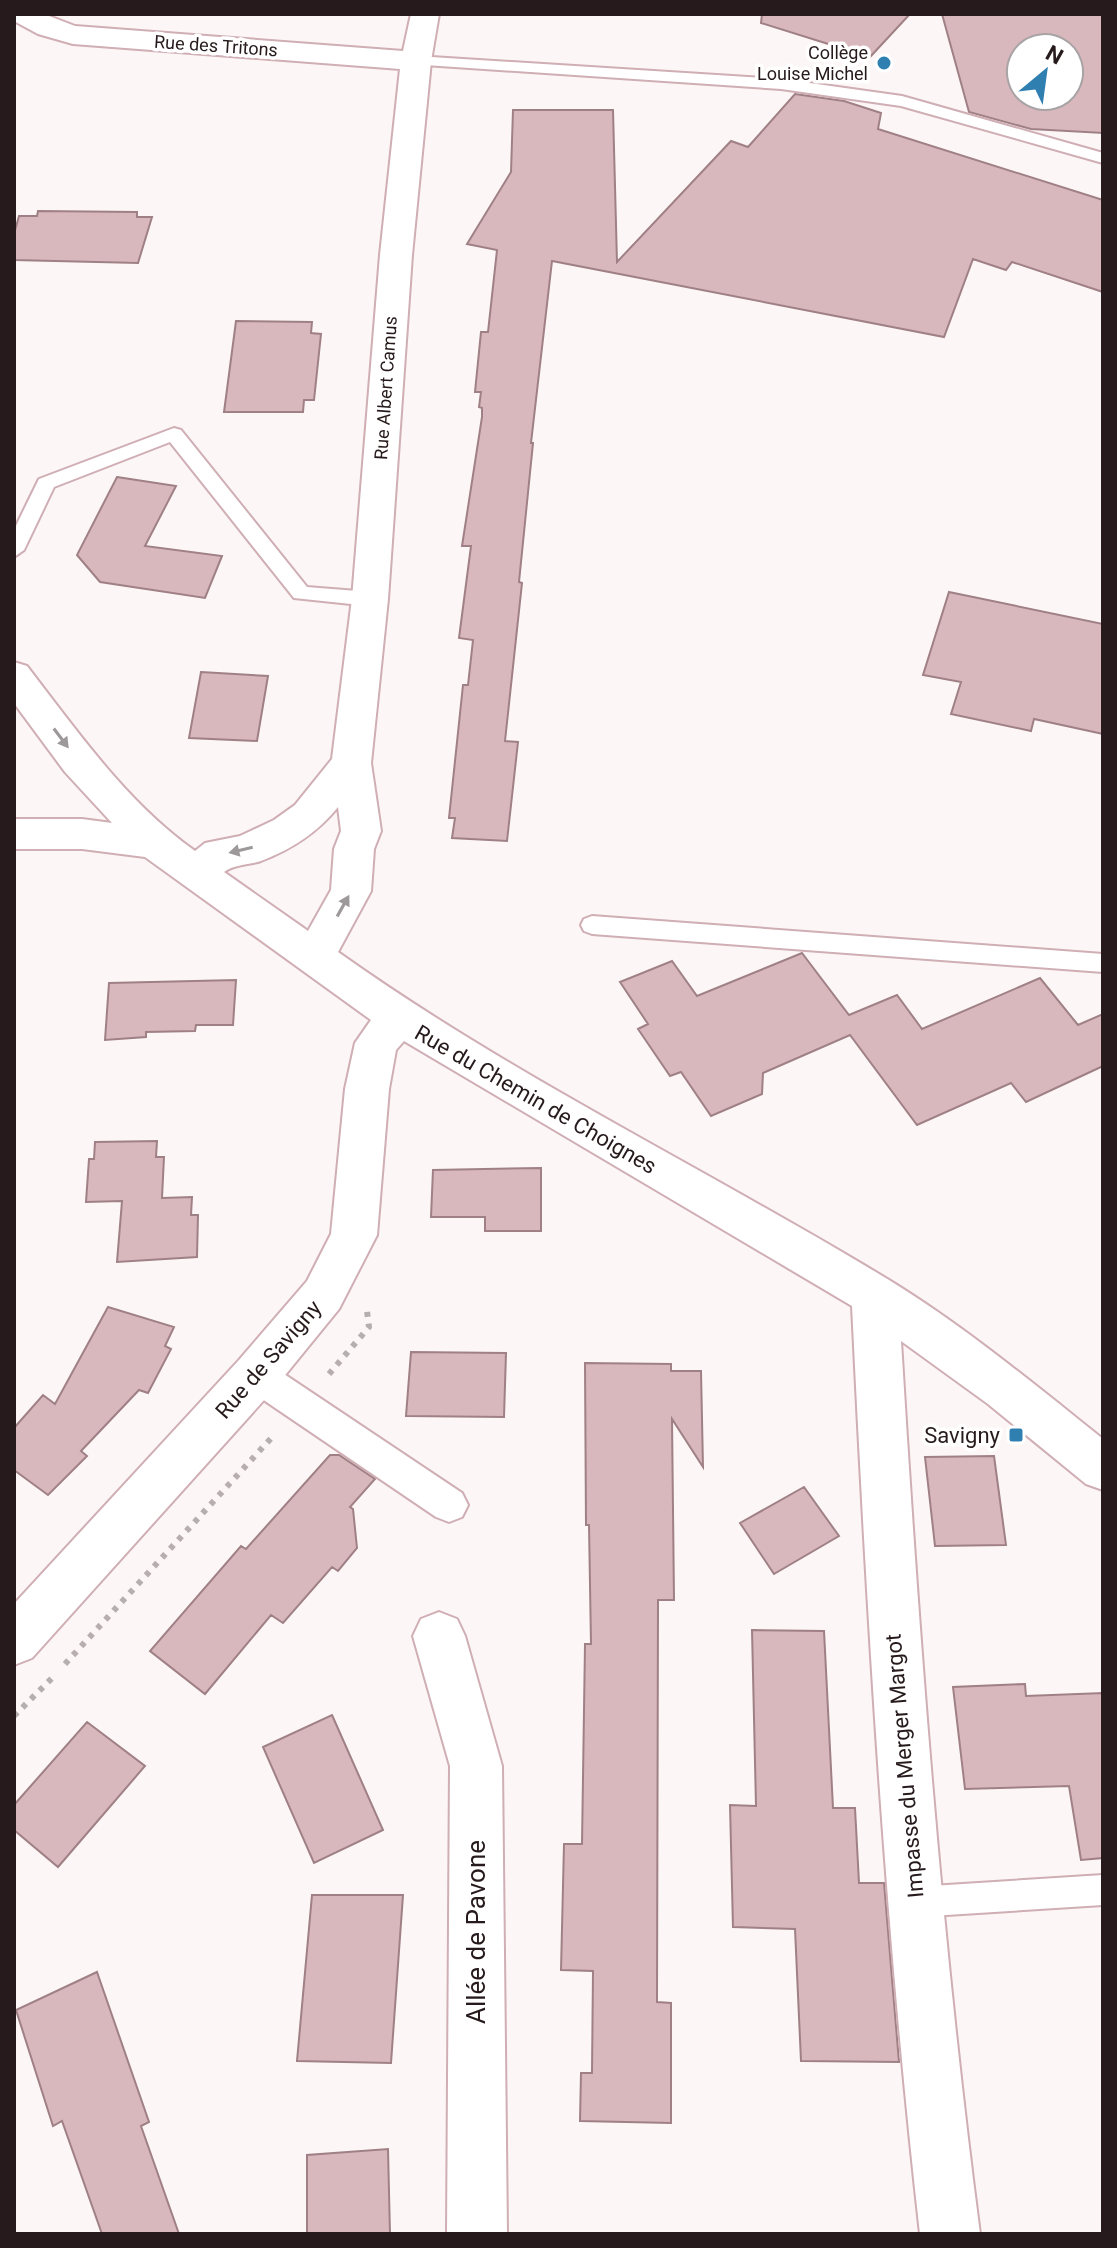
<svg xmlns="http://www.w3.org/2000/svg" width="1117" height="2248" viewBox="0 0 1117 2248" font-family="Roboto,sans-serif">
  <rect width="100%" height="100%" fill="#fdf6f7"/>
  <!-- building -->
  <path fill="#d8b7bd" stroke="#9f8085" stroke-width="2" fill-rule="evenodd" d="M762,14H910L870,57L761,23Z
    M942,14H1103V133L1031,129L969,112ZM1021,48H1069V96H1021Z
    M795,94L844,101L881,113L878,129L1103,200V292L1012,262L1006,270L973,259L944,337L552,261L531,443H533L519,582L522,583L505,741L518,742L507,841L452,838L455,818H449L463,685H468L473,640L459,638L471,546H462L482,417V408L479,407L481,392H475L481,332H488L497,250L467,244L511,172L513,110H613L617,262L731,141L748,147Z
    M38,211L137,212V217H152L138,263L14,260V234L19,216H37Z
    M236,321L312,322L311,333L321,334L314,400H304L303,412H224Z
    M117,477L176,486L145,546L222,556L205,598L100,582L77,555Z
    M949,592L1103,624V734L1034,719L1031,731L951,714L961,682L923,675Z
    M201,672L268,676L257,741L189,738Z
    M802,953L849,1015L897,995L922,1029L1040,978L1078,1025L1103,1014V1066L1026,1102L1011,1083L917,1125L850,1035L763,1073L762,1094L711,1116L681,1072L670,1076L638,1029L648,1024L620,982L672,961L697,996Z
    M236,980L233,1025H196L195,1031L146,1032V1037L105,1040L109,983Z
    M157,1141L156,1157H164L162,1198L192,1197L191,1215H198L197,1257L117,1262L122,1201L86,1202L89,1159H94L95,1142Z
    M541,1168V1231H485V1217H431L433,1170Z
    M108,1307L174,1327L165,1346L171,1349L148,1393L139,1390L81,1451L87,1456L48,1495L14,1470V1428L43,1395L55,1404Z
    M411,1352L506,1353L504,1417L406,1416Z
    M585,1363L671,1364V1371H701L703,1467L672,1419L674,1600H658L657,2002L671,2003V2123L580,2121L581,2073H592L593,1971L561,1970L564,1844H582L585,1644H591L589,1525H586Z
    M330,1455H339L375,1479L350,1507L353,1509L357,1548L338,1571L332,1567L283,1623L271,1615L205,1694L150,1651L241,1546L246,1549Z
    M994,1456L1006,1545L935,1546L925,1457Z
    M804,1487L839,1536L774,1574L740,1523Z
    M752,1630L824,1631L833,1808H855L859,1883H884L899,2062L801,2061L795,1929L733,1927L730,1805L756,1806Z
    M1025,1684L1026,1696L1103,1693V1858L1081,1860L1069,1786L965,1789L953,1687Z
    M332,1715L383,1830L314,1863L263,1747Z
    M87,1722L145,1766L58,1867L14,1830V1805Z
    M312,1895H403L391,2063L297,2061Z
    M97,1972L149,2122L141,2126L179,2234H102L62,2121L53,2126L16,2010Z
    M388,2149L390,2234H307V2155Z"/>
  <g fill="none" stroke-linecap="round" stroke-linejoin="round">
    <!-- service casing -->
    <g stroke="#cfaeb4" stroke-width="4">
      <path id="service" d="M416,56L781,79L902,96L1103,153V163L901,106L781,89L410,64L408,61Z
        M174,428L181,430L307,587L370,592L380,599L377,604L370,606L294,598L170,442L54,487L24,550L14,557V530L39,479Z
        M592,916L1103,954V972L592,934L584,931L581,925L584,919Z
        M1103,1875V1905L915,1917L904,1913L900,1902L904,1891L915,1887Z"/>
    </g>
    <!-- pedestrian casing -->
    <g stroke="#cfaeb4" stroke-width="4">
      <path id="pedestrian" d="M256,1359L269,1364L462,1493L468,1505L462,1517L449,1522L436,1517L243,1386L238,1375L243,1364Z"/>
    </g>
    <!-- minor casing -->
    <g stroke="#cfaeb4" stroke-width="4">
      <path id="minor" d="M14,14H44L75,26L403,51L411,14H439L431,61L412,255L388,599L371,763L381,831L374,849L371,891L338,952C512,1076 706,1169 889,1280C964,1326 1034,1384 1103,1439V1490L1086,1484L988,1404L901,1341C919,1639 941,1937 980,2234H920C885,1926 867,1616 852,1306L404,1041L396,1050L389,1089L377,1235L339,1309L273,1390L32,1658L14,1665V1604L239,1360L307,1281L331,1234L345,1089L355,1043L371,1020L145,857L82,849H14V819H82L112,823L65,772L14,703V662L27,666C77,731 127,803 195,851L205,843L240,836L274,820L295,805L332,759L352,599L380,255L400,69L73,44L38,34L14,21ZM338,807L341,831L334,849L331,890L308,931L224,872C234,864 249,865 261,861C292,849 317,833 338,807Z
        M439,1612L457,1619L465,1636L502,1766L507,2234H447L450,1766L413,1636L421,1619Z"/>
    </g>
    <!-- path -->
    <path stroke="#b7aeaf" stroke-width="6" stroke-dasharray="5 7" stroke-linecap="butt" d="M329,1374L369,1327L367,1311
      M65,1664L274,1435
      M14,1716L53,1677"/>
    <!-- service -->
    <use href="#service" fill="#fff" fill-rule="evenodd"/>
    <!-- pedestrian -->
    <use href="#pedestrian" fill="#fff" fill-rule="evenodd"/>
    <!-- minor -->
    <use href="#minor" fill="#fff" fill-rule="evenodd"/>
  </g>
  <!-- one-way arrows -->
  <defs><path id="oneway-solid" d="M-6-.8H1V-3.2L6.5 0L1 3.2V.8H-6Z" transform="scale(2)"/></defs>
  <g fill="#9d9899">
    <use href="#oneway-solid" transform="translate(61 738) rotate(53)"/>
    <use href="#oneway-solid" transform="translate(241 850) rotate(167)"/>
    <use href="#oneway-solid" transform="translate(343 906) rotate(-61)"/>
  </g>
  <!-- markers -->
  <g fill="#307fb1" stroke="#fff" stroke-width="3">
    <circle cx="884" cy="63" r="8"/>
    <rect x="1008" y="1427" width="16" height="16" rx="4"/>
  </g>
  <g text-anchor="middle" stroke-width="7" stroke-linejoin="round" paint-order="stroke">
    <!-- far-street labels -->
    <g font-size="18" fill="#261a1c" stroke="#fff">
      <text transform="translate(216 46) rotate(4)" y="6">Rue des Tritons</text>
      <text transform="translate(386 388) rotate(-86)" y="6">Rue Albert Camus</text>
    </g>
    <!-- far-poi labels -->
    <g font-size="18" fill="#261a1c" stroke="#fff" text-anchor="end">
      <text x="868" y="59">Collège<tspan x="868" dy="21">Louise Michel</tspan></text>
    </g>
    <!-- street labels -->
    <g font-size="22" fill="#261a1c" stroke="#fff">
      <text transform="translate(536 1099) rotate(30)" y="8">Rue du Chemin de Choignes</text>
      <text transform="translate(268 1359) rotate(-49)" y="8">Rue de Savigny</text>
      <text transform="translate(904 1766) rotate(-95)" y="8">Impasse du Merger Margot</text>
    </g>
    <!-- poi labels -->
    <g font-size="22" fill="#261a1c" stroke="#fff" text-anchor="end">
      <text x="1000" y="1443">Savigny</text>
    </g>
    <!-- near-street labels -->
    <g font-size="26" fill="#261a1c" stroke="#fff">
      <text transform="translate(476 1932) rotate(-90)" y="9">Allée de Pavone</text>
    </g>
  </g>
  <!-- border -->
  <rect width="1117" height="2248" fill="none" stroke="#261a1c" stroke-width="32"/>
  <!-- north arrow -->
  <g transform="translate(1045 72) rotate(29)"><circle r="38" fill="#ffffff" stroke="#a8a3a4" stroke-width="2"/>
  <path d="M0-6L14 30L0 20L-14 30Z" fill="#307fb1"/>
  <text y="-12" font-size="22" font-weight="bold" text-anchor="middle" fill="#261a1c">N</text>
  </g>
</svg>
